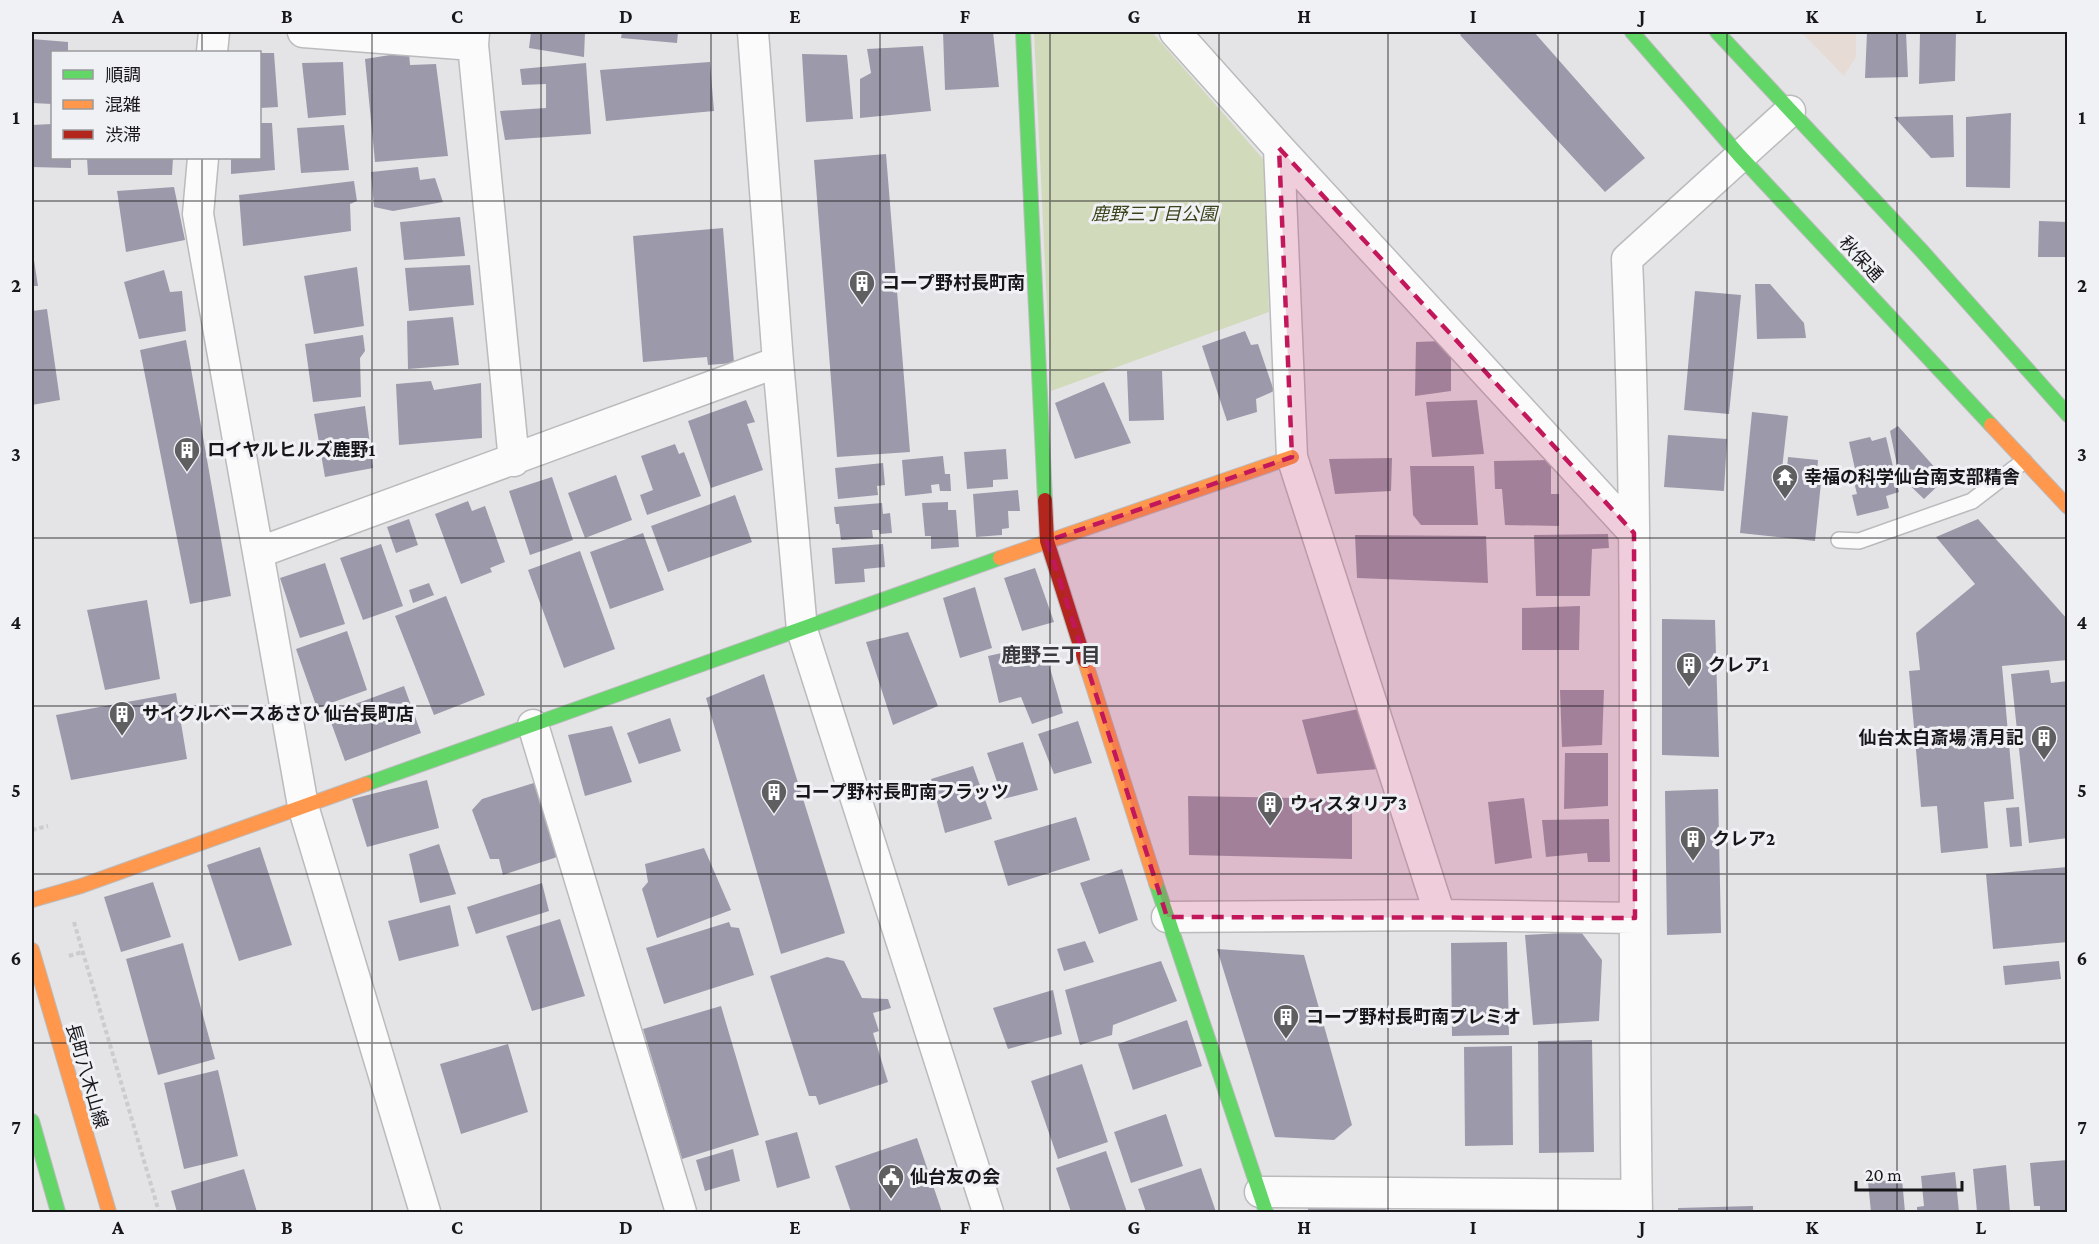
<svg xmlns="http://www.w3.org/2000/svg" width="2099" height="1244" viewBox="0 0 2099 1244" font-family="'Crimson Pro','Noto Sans JP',serif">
  <rect width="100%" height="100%" fill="#e4e4e7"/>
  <!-- education -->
  <path fill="#e7dcd5" d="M1801,32H1856V57L1844,76Z"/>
  <!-- green -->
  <path fill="#d2dabc" d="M1034,32H1152L1264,160L1269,312L1051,391Z"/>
  <!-- building -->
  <path fill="#9c9aaa" d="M531,32H585L584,57L529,48Z
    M622,32H678L677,43L621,38Z
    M943,32H993L999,87L945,90Z
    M1463,32H1534L1645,158L1605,192L1460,35Z
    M1867,32H1906L1908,77L1865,78Z
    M1920,32H1956L1955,81L1919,84Z
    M32,39L68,42V52H52V104L32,103Z
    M923,46L931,111L860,118V79L871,73L867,49Z
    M409,52L410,65L436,64L448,156L375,162L365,59Z
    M260,53H274L278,107L260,108Z
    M802,54L847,55L853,119L806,122Z
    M343,62L346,115L308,118L302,63Z
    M710,62L714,111L606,121L600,70Z
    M586,63L591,134L505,140L500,111L546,108V84L522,85L520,69Z
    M2011,113L2010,188L1966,187V117Z
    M1953,115L1954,157L1931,158L1894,117Z
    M260,123H272L275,170L231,174V158H260Z
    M52,124V158H71V168L32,167V125Z
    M344,125L349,170L301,173L297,128Z
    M886,154L910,452L837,457L814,160Z
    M87,158H173L172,175H88Z
    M418,167L420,180L435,178L443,202L393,211L374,207L371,172Z
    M354,181L357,201L350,204L351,231L243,246L239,195Z
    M174,187L185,240L126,252L117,191Z
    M460,217L465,256L404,260L400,222Z
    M2039,221L2068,222V257H2038Z
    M723,228L734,363L708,365L707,357L643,362L633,236Z
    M32,247L38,286H32Z
    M470,265L474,305L409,311L405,268Z
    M357,267L364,326L314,334L304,276Z
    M164,270L170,292L182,291L186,331L139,339L124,282Z
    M1755,284H1770L1804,323L1806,338L1757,339Z
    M1695,291L1741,295L1729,414L1684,410Z
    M47,309L60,400L32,405V311Z
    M453,317L459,365L408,369L407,321Z
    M1245,331L1251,345L1258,344L1274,391L1256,399L1257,412L1227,421L1202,346Z
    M363,335L365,351L360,358L361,397L313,402L305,344Z
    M186,340L231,596L190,604L140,350Z
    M1442,341L1451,354V391L1415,396L1416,342Z
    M1127,371H1162L1164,420L1129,421Z
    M431,381L434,390L481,383L482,438L399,445L396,384Z
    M1104,382L1131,443L1075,459L1055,403Z
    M746,400L755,422L747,424L763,470L711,488L688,421Z
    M1477,400L1484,454L1432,457L1426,402Z
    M365,406L373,468L325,477L314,414Z
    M1752,412L1788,416L1782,469L1787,470L1788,457L1818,460L1817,472L1822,473L1815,541L1740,533Z
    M1898,426L1945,479L1924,499L1899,475L1890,431Z
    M1668,435L1727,439L1724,491L1664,487Z
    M1870,437L1872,441L1886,437L1899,492L1886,496L1889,508L1857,516L1852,495L1857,494L1851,470L1855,469L1849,442Z
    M675,444L679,454L684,452L701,496L647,515L640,495L653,490L641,456Z
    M1006,449L1008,479L993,480V487L967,489L964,452Z
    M943,456L945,474H950L951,491H940L939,484L931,485L932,493L905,496L902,460Z
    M1392,458L1391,491L1335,494L1329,459Z
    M1551,460V494H1559V526L1505,525L1502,489H1495L1494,461Z
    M883,463L885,485L877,486L878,495L838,499L835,468Z
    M1410,466H1474L1478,525H1421L1413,515Z
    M616,475L632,520L585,538L568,493Z
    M552,477L573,540L530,555L509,491Z
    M1018,490L1020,511H1008L1009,528L1002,529V535L976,537L973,494Z
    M735,495L752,542L668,572L651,526Z
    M468,501L472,511L485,506L505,562L490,568L492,572L461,584L435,514Z
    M948,502V510H956L959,547L931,549V536H925L922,503Z
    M882,503L883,514L890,513L892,533L880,534L879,530H872L873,538L841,540L839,524H836L834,507Z
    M409,519L418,545L396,553L387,527Z
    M1978,519L2068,620V660L2002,666L2014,799L1984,802L1988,848L1941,853L1937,806L1921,807L1909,671L1920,670L1916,633L1975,584L1936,537Z
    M643,533L664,590L610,609L590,552Z
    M1608,534L1609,548L1592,549L1590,596H1536L1534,535Z
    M1355,535L1486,536L1488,583L1357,578Z
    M381,544L403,606L363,620L340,558Z
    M883,544L885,567L864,569L865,582L835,584L832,548Z
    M580,551L615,649L564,668L528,570Z
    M325,563L345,624L300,638L280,578Z
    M1035,568L1054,622L1022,631L1004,578Z
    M429,583L434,595L413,603L409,590Z
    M975,587L992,648L960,658L943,598Z
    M446,596L485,695L434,715L395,616Z
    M147,600L160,679L105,690L87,610Z
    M1580,606L1579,650H1522V608Z
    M1662,619L1715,620L1719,757L1662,755Z
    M347,631L367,690L317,708L296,649Z
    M908,632L938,706L893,725L866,642Z
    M1043,644L1063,713L1032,724L1021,697L999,703L988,656Z
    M2049,670L2051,683L2068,681V838L2029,843L2011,674Z
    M764,674L845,933L781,954L706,698Z
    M404,686L421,733L345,761L328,714Z
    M1560,690H1604L1602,745L1562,747Z
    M176,693L187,759L71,780L56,715Z
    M1359,709L1379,769L1317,774L1302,720Z
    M670,718L681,751L639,764L627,733Z
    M1078,721L1092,763L1054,774L1038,734Z
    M612,726L632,782L585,796L568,735Z
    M1023,742L1038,790L1003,799L987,753Z
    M1565,753H1608V806L1564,809Z
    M973,766L992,819L945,833L931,779Z
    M427,780L439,828L367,847L352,799Z
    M537,782L557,857L503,875L499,859H490L472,810L482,799Z
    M1718,789L1721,933L1667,935L1665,791Z
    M1188,796L1352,799V859L1189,855Z
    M1524,798L1532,858L1495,864L1488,802Z
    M2019,807L2022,846L2010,847L2006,808Z
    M1076,817L1090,860L1008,886L994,841Z
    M1609,819L1610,862H1588L1587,853L1546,857L1542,820Z
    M439,844L456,894L420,903L409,854Z
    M260,847L292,945L239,961L207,865Z
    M704,848L731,910L657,938L642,889L648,882L645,864Z
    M2068,867V942L1993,949L1986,874Z
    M1122,869L1138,920L1099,934L1080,883Z
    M153,882L171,937L121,952L104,897Z
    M542,883L549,911L476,934L467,907Z
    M450,905L459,946L399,961L388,921Z
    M560,919L585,996L532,1011L506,936Z
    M729,922L731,927L739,928L754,975L664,1004L646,948Z
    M1581,932L1602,960L1599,1021L1533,1025L1525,935Z
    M1085,941L1094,962L1064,971L1057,949Z
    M1507,942L1509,1035L1452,1036L1451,943Z
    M183,943L215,1059L158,1075L126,959Z
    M1217,949L1304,955L1352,1125L1334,1140L1275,1137Z
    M827,957L844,961L862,998L888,999L891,1008L873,1013L879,1031L873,1033L888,1082L819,1105L816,1096H809L770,976Z
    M1161,961L1177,1001L1113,1025L1112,1035L1080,1045L1065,990Z
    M2059,961L2061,979L2005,985L2003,966Z
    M1053,990L1062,1034L1008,1049L993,1008Z
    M721,1006L759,1135L682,1159L643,1029Z
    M1187,1020L1202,1066L1133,1090L1118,1044Z
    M1592,1040L1594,1152L1539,1153L1538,1041Z
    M508,1044L528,1112L461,1134L440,1064Z
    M1512,1046L1513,1145L1465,1146L1464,1047Z
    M1082,1064L1108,1142L1058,1159L1031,1081Z
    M218,1070L238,1156L184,1169L164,1083Z
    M1166,1114L1183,1166L1131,1183L1114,1132Z
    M797,1132L810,1178L777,1188L765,1141Z
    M917,1138L942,1212H851L835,1166Z
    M733,1149L740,1181L705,1191L696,1160Z
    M1106,1151L1127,1212H1071L1056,1168Z
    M2068,1160V1212H2040V1206H2034L2030,1163Z
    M2006,1165L2010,1212H1977L1973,1169Z
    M1201,1168L1216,1212H1146L1138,1189Z
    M244,1169L257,1212H177L171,1191Z
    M1955,1172L1959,1212H1917V1207L1924,1206L1921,1176Z
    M1902,1179L1905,1212H1871L1868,1182Z
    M1386,1206V1212H1308V1208Z
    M1753,1206V1212H1678V1208Z"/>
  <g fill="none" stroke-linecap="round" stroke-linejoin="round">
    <!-- lane casing -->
    <g stroke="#bbbbbd" stroke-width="18">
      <path id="lane" d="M1839,540L1859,541L1972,501L2024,461"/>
    </g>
    <!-- street casing -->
    <g stroke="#bbbbbd" stroke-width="33">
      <path id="street" d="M303,32L473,45
        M474,32L473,45L514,461
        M753,32L778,362L802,630L988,1212
        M1175,32L1279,148L1634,533
        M212,52L214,32
        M1279,148L1292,457L1440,915
        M203,158L198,214L303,806L425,1212
        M260,552L778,362
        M533,725L681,1212
        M1167,917L1440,915L1635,918
        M1260,1192L1636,1195
        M1637,1212C1631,895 1641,576 1627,259L1790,111"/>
    </g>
    <!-- fast casing -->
    <g stroke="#bbbbbd" stroke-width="16">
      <path id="fast" d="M1023,32L1045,500
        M1632,32L1739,155L1991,425
        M1717,32L1922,251L2068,415
        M366,784L1000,558
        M1156,883L1266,1212
        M32,1121L58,1212"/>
    </g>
    <!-- slow casing -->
    <g stroke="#bbbbbd" stroke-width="16">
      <path id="slow" d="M1991,425L2068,507
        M1000,558L1292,457
        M1085,661L1156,883
        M32,900L81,886L366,784
        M32,950L109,1212"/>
    </g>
    <!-- jam casing -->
    <g stroke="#bbbbbd" stroke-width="16">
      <path id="jam" d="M1045,500L1047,541L1085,661"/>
    </g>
    <!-- path -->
    <path stroke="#ccccce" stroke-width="4" stroke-dasharray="4.5 3" stroke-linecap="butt" d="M32,830L48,826
      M74,922L159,1212
      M69,956L82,952"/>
    <!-- lane -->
    <use href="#lane" stroke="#fbfbfb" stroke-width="15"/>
    <!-- street -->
    <use href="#street" stroke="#fbfbfb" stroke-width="30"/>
    <!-- fast -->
    <use href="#fast" stroke="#63d668" stroke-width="14"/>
    <!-- slow -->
    <use href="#slow" stroke="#ff974d" stroke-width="14"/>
    <!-- jam -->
    <use href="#jam" stroke="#b3261e" stroke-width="14"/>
  </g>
  <!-- marked area -->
  <path fill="#c2185b" fill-opacity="0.2" stroke="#c2185b" stroke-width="4.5" stroke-dasharray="12 8" stroke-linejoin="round" d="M1279,148L1634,533L1635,918L1167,917L1047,541L1292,457Z"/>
  <!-- grid -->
  <path fill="none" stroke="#171719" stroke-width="1.5" stroke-opacity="0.55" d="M202,32V52M372,32V1212M541,32V1212M711,32V1212M880,32V1212M1050,32V1212M1219,32V1212M1388,32V1212M1558,32V1212M1727,32V1212M1897,32V1212M202,158V1212M32,201H2068M32,370H2068M32,538H2068M32,706H2068M32,874H2068M32,1043H2068"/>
  <!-- icons -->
  <defs>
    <g id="building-pin" transform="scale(1.35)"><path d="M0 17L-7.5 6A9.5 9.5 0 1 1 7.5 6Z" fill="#5f5f61" stroke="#f0f1f5"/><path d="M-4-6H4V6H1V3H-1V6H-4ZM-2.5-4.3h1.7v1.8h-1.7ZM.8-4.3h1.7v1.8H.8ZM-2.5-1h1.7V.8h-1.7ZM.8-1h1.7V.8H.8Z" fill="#fff"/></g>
    <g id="temple-pin" transform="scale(1.35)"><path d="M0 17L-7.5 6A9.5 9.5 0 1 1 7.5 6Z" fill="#5f5f61" stroke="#f0f1f5"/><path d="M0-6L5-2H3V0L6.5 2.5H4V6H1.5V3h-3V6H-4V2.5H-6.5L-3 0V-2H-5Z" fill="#fff"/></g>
    <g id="civic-pin" transform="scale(1.35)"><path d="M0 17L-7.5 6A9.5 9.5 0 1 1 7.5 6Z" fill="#5f5f61" stroke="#f0f1f5"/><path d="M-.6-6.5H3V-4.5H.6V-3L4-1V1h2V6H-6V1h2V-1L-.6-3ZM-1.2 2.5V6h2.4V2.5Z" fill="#fff"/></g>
  </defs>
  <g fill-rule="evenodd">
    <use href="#building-pin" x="862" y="283"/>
    <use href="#building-pin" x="187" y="450"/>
    <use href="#temple-pin" x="1785" y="477"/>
    <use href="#building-pin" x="1689" y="665"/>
    <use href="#building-pin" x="122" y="714"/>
    <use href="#building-pin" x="2044" y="738"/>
    <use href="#building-pin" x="774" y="792"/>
    <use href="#building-pin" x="1270" y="804"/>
    <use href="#building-pin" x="1693" y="839"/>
    <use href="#building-pin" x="1286" y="1017"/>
    <use href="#civic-pin" x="891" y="1177"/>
  </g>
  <g text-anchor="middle" stroke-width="6" stroke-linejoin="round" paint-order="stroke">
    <!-- park labels -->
    <g font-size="18" font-style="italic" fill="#3b431b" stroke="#f0f1f5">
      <text x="1154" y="220">鹿野三丁目公園</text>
    </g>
    <!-- street labels -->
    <g font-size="18" fill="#171719" stroke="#f0f1f5">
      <text transform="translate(1861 259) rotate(47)" y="6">秋保通</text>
      <text transform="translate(87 1076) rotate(74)" y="6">長町八木山線</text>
    </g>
    <!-- poi labels -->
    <g font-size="18" font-weight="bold" fill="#171719" stroke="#f0f1f5" text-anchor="start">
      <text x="882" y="289">コープ野村長町南</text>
      <text x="207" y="456">ロイヤルヒルズ鹿野1</text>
      <text x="1804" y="483">幸福の科学仙台南支部精舎</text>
      <text x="1708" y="671">クレア1</text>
      <text x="142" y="720">サイクルベースあさひ 仙台長町店</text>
      <text x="2024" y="744" text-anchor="end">仙台太白斎場 清月記</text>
      <text x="794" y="798">コープ野村長町南フラッツ</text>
      <text x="1290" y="810">ウィスタリア3</text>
      <text x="1712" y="845">クレア2</text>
      <text x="1306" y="1023">コープ野村長町南プレミオ</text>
      <text x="910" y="1183">仙台友の会</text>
    </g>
    <!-- neighbourhood labels -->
    <g font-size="20" font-weight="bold" fill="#3b3b3f" stroke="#f0f1f5">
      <text x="1051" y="662">鹿野三丁目</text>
    </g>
  </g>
  <!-- border -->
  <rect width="2099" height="1244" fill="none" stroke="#f0f1f5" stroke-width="66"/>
  <!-- legend -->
  <rect x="51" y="51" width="210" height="108" fill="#f0f1f5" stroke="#999a9d" stroke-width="1.5"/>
  <rect x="63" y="70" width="30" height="9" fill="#63d668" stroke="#999a9d" stroke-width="1.5"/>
  <text x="105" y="81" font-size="18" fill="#171719">順調</text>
  <rect x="63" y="100" width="30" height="9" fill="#ff974d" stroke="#999a9d" stroke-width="1.5"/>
  <text x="105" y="111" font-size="18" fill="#171719">混雑</text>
  <rect x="63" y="130" width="30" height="9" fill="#b3261e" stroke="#999a9d" stroke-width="1.5"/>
  <text x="105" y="141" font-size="18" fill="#171719">渋滞</text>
  <!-- scale -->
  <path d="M1856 1181v9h106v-9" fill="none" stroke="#171719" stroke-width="3"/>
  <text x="1865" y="1181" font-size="18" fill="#171719" stroke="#f0f1f5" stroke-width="4.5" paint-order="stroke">20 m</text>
  <rect x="33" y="33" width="2033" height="1178" fill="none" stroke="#171719" stroke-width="2"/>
  <g font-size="20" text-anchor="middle" font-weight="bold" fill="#171719">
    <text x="118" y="23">A</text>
    <text x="287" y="23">B</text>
    <text x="457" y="23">C</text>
    <text x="626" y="23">D</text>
    <text x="795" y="23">E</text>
    <text x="965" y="23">F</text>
    <text x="1134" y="23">G</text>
    <text x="1304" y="23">H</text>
    <text x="1473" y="23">I</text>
    <text x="1642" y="23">J</text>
    <text x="1812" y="23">K</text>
    <text x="1981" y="23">L</text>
    <text x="16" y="124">1</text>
    <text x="2082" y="124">1</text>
    <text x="16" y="292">2</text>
    <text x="2082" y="292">2</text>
    <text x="16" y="461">3</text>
    <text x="2082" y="461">3</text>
    <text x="16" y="629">4</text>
    <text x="2082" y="629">4</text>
    <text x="16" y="797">5</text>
    <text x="2082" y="797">5</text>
    <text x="16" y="965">6</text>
    <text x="2082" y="965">6</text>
    <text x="16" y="1134">7</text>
    <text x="2082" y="1134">7</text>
    <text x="118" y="1234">A</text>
    <text x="287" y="1234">B</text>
    <text x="457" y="1234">C</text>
    <text x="626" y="1234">D</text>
    <text x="795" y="1234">E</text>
    <text x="965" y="1234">F</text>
    <text x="1134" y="1234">G</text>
    <text x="1304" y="1234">H</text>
    <text x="1473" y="1234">I</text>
    <text x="1642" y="1234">J</text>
    <text x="1812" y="1234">K</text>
    <text x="1981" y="1234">L</text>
  </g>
</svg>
